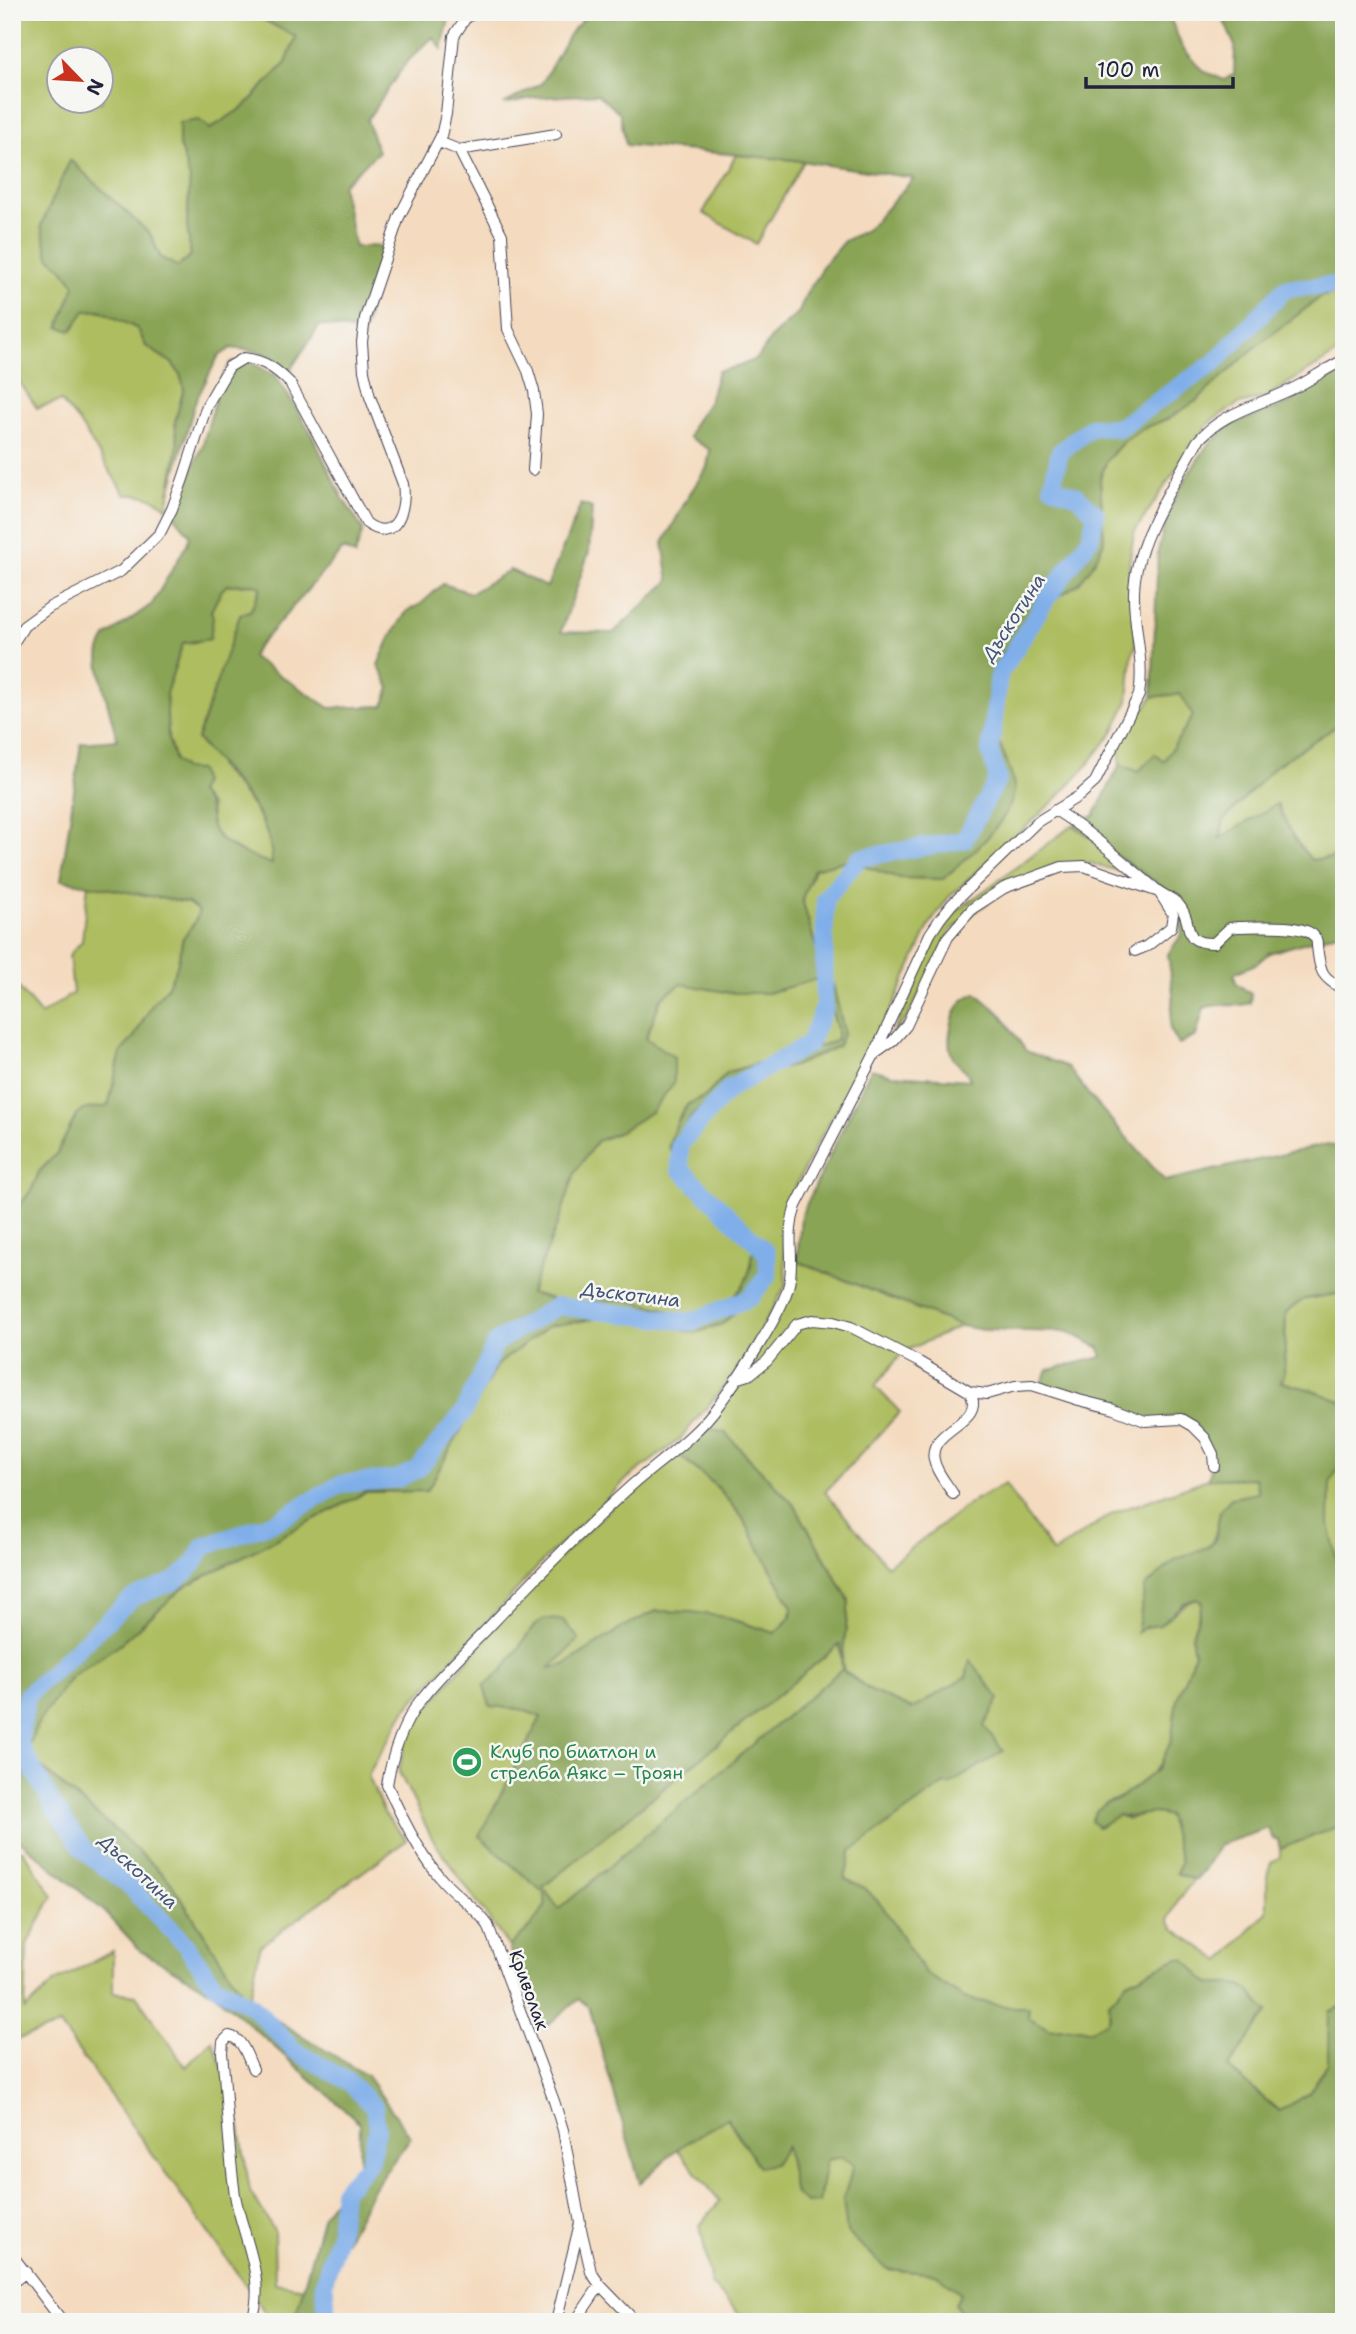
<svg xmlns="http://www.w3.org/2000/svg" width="1356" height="2334" viewBox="0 0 1356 2334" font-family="'Shantell Sans',sans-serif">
  <rect width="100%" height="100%" fill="#f6f6f2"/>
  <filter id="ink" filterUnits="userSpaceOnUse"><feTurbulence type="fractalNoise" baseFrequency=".0143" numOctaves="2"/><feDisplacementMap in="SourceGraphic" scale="14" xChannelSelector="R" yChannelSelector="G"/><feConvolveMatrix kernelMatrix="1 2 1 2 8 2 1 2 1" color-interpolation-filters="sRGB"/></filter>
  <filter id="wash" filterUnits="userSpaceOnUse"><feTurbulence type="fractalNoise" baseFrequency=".00686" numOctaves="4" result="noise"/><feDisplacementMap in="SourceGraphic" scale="28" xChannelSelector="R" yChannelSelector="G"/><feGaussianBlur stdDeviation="1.57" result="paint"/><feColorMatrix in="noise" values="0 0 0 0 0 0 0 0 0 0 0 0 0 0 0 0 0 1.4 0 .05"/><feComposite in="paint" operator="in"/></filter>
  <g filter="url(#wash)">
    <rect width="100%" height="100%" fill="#f4dbbf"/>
    <!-- green -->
    <path fill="#adbd60" stroke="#68704e" stroke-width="2" fill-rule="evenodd" d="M12,12H249L296,36L286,63L245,106L210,129L179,144L190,179L187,226L191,255L178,267L160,257L151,235L70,160L41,226L49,257L63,269L76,285L70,303L85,311L100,310L138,329L146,346L172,363L180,374L184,388L175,422L178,445L167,508C156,496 140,494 125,495L78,421L61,401L37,408L12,371ZM60,60H102V102H60Z
      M736,155L804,161L756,244L703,213Z
      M1344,292V349L1264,398L1239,404L1212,420L1196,439L1134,533L1129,563L1136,646L1132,655L1128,701L1113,732L1086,767L1054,801L949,897L930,924L874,1047L815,1147L791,1196L783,1221L786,1285L736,1373L679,1440L627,1479L547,1557L405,1710L368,1775L384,1813L407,1840L260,1946L249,2003L169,1880L115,1830L26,1754L39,1721L71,1677L121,1643L184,1587L366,1492L427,1491L497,1365L549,1325L601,1318L652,1322L696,1333L722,1324L764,1286L772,1258L755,1235L718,1198L691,1176L680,1160L681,1135L691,1116L740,1080L816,1057L838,1046L844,1032L833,985L814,941L802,899L814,869L847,860L899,878L943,879L1014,791L1007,762L997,737L995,721L994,700L999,657L1033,620L1037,604L1054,599L1078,584L1092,566L1104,542L1100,479L1107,460L1122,443L1142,429L1169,418L1196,401L1254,348L1322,296Z
      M254,584L261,587L251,610L218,766C244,794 273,824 272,865L245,854L218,838L212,827L210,806L198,792L184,769L175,761L168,738L166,693L183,643L196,642L213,618L211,611L221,591L227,585Z
      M1180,694L1193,716L1164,762L1138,772L1120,764V745L1136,712L1146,707L1152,697Z
      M1344,721V854L1331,858L1311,860L1293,837L1276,805L1220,839L1223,820L1274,767Z
      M1073,825L1154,881L1090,863H1077L1019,880L951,930L907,1018L892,1034L937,937L953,914Z
      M88,883L188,903L199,911L195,922L183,938L177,966L167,988L153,1003L134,1037L121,1052L108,1107L86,1109L77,1114L57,1153L39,1172L32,1189L12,1216V986L18,987L41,1015L73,993L69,955L82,941Z
      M817,979L827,993L837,1029V1038L833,1042L728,1072L706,1096L688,1104L680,1115L669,1146L691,1191L732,1224L753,1247C752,1293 728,1305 688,1320L665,1309L625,1299L566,1303L530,1293L562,1212L575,1172L597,1141L617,1133L674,1057L646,1039L661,998L682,983L731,993H767Z
      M797,1261L961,1326L903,1352L875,1386L900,1412L825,1492L887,1566L974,1500L1005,1484L1053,1553L1111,1514L1208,1479L1255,1478L1258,1493L1220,1511C1213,1553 1213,1545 1175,1560L1145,1626C1173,1624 1172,1607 1196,1599L1202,1601C1200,1621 1186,1633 1195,1652C1189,1670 1182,1687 1177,1704C1173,1716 1175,1730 1171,1742C1162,1771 1134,1794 1106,1803L1098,1826L1118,1815L1128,1819C1142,1813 1153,1810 1168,1816L1181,1862L1176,1873L1194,1880L1178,1900L1169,1920L1173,1928L1221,1961L1267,1912V1876L1271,1863L1280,1857V1849L1344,1824V2005L1329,2012L1328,2063L1309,2093L1279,2111L1228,2068L1267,2012C1258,2005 1251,1988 1240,1985C1229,1982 1217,1987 1207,1982C1194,1975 1194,1966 1177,1958L1127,1982L1110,2010L1107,2021L1090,2031L1080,2028L1050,2030L1028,2017V2007H1009L964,1998L925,1973L883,1907L865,1888L845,1879L851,1851L944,1783L984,1726L971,1661L966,1677L912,1709L873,1692L842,1669L559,1910L543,1887L841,1643L842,1660L849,1600L795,1506L725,1433L706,1428L736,1389L793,1286Z
      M1344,1293V1403L1312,1390L1281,1382L1284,1375L1286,1312L1304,1299Z
      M676,1452L718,1488L742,1517L792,1607L791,1617L775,1633L724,1617L656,1611L625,1626L564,1665L548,1669L568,1651L534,1626L503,1670L484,1686L490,1706L520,1709L542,1717L479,1836L544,1893L546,1905L531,1926L509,1947L433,1840L399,1772L408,1731L520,1597L635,1484Z
      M1344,1458V1574C1332,1552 1323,1507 1330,1482C1333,1474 1340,1466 1344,1458Z
      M12,1850H23L53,1896L27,1944L25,2010L55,1982L113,1951V1992L136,1995L186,2067L212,2040L236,2103L250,2192L274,2230L275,2283L304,2288L313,2322H272L60,2025L12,2041V2036L17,2034L18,2028H12Z
      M727,2117L759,2167L786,2146L795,2194L819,2202L825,2160L842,2157L854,2165L843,2200L887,2269L936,2274L962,2293L955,2305L967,2322H743L742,2317L711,2284L700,2225L720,2201L677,2149Z"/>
    <!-- forest -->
    <path fill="#8aa456" stroke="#566348" stroke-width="2" fill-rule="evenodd" d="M249,12H455L449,19L442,49L433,37L406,63L367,120L378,152L342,185L355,247L379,246L382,249L364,332L320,325L288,373C269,349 260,352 231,348L218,357L195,402L169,496L178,445L175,422L184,388L180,374L172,363L146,346L138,329L100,310L85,311L71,331L59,327L75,285L63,269L49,257L41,226L70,160L151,235L160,257L178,267L191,255L187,226L190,179L179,144V123L199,120L210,129L245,106L286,63L296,37Z
      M590,12H1168L1182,47L1203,71L1224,80L1234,74L1235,46L1220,12H1344V86L1339,94L1344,114V250L1335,262L1344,270V292L1322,296L1254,348L1196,401L1169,418L1142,429L1122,443L1107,460L1100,479L1104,542L1092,566L1078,584L1054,599L1037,604C1036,609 1035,615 1033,620C1026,634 1002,645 999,660C994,682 993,714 997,735C1000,751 1016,776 1014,792C1008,825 967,858 943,879L899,878L847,860L814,869L802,899L814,941L833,985L844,1032L838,1046L794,1066L761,1073L739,1080L691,1116L681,1135L680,1160L691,1176L718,1198L755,1235L772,1258L764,1286L722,1324L695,1333L652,1322L601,1318L549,1326L497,1365L427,1491L366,1492L184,1587L121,1643L71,1677L39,1721L26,1755L115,1830L169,1880L249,2003L367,2076L411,2137L373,2189L340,2252L324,2315L340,2322H294L323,2215L359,2165L360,2123L216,1995L141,1951L105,1912L12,1834V1216L32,1189L39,1172L57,1153L77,1114L86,1109L108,1106L121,1052L134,1037L153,1003L167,988L177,966L183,938L195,922L199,911L188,903L61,880L81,743L117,740C112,717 99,679 99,657C99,649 103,642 107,636L152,604L187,544L190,535L172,513L202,448L221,379L231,362H250L276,376L310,431L342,497L363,530L355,555L343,549L256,649L252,657L330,708L383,706L390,688L378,665L390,638L407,611L421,604L443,584L471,593L510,570L547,587L581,504L592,508L589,552L561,632L613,633L669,581L663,543L689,495L707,467L710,450L689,437L693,425L709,401L718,371L740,366L758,358L772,337L799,312L807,292L819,275L821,268L844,241L868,229L914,178L787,159L626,145L620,113L597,94L533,98L504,104L542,83L570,33ZM254,584L261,587L251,610L240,615L197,739C226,775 274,813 272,864C255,858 217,846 212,826C207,807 213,809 198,792L203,783L199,770L184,769L175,761L168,738L166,693L183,643L210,639L213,618L211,611L221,591L227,585ZM817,979L827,992L837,1029V1039L833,1042L728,1072L706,1096L688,1104L674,1129L669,1146L678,1170L691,1191L732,1224L753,1247C752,1293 728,1305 688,1320L665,1309L625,1299L566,1303L530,1293L562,1212L575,1172L597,1141L617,1133L651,1112L674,1083V1057L646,1038L661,998L682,984L731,993H767Z
      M1344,361V721L1274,767L1224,820L1220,838L1277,804L1293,837L1311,860L1331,858L1344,854V931L1269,953L1256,964L1234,973L1236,983L1251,994L1250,1003C1232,1009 1221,1001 1204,1008L1196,1036L1179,1044L1170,1029L1173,993L1168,954L1182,934L1179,906L1170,896L1154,881L1073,825L1094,816L1120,764L1138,772L1155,754L1164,761L1193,716L1180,694L1152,697L1158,551L1168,512L1187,476L1207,446L1233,424L1290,403Z
      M976,993L1001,1014L1026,1051L1068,1067L1089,1095L1165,1181L1328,1144L1344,1150V1293L1304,1299L1286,1312L1284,1375L1281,1382L1312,1390L1344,1403V1458L1330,1483L1329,1524L1337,1561L1344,1574V1637L1331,1640L1344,1653V1824L1280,1849L1278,1840L1273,1839L1268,1828L1219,1845L1204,1870L1194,1880L1176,1873L1181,1862L1168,1816C1146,1808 1136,1821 1118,1815L1098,1827L1091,1821L1096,1811L1106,1803L1119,1799L1158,1769L1171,1741L1177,1699L1195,1653C1186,1633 1201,1621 1202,1601L1196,1599L1184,1603L1160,1625L1145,1627L1137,1633L1145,1587L1175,1560L1210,1546L1215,1540L1220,1511L1231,1498L1258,1493L1255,1478L1208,1479L1211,1469L1205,1439L1179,1416L1150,1421L1041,1384L1048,1370L1102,1357L1100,1348L1069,1332L984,1330L961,1326L797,1261L801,1216L871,1069L893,1075L970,1080C968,1070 960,1067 954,1059C944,1045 952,1008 966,998C969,996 972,995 976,993Z
      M706,1428L725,1433L795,1506L849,1601L842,1662L844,1672L873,1692L912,1709L966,1677L970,1660L999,1699L984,1726L1003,1751L949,1785L944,1784L851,1851L845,1879L865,1888L883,1907L925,1973L964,1998L1009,2007H1029L1028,2017L1050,2030L1080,2028L1090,2031L1107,2021L1110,2016L1109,2003L1127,1982L1178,1958L1185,1959C1197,1969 1201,1984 1218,1984C1225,1984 1234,1983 1240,1985C1252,1988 1257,2005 1268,2011L1228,2068L1279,2111L1309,2093L1328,2063L1329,2012L1344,2005V2322H967L955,2304L961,2293L936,2274L887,2269L847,2232L843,2200L854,2165L842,2157L826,2160L819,2202L806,2203L795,2194L786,2147L774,2164L759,2167L727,2118L677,2149L640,2183L589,2007L579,1999L544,2028L520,1981L509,1947L531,1926L546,1905L544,1893L479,1836L541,1717L520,1709L490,1706L484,1686L503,1670L534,1626L544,1619L563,1620L579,1639L550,1668L564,1665L625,1626L656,1611L692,1612L724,1617L775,1633L791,1617L792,1607L742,1517L718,1488L676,1452ZM840,1644L842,1669L559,1909L543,1887Z"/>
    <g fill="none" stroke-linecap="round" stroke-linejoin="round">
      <!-- river -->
      <path stroke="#7faee9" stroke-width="18" d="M328,2322L324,2282L339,2233L343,2191L369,2163L377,2130L374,2107L349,2082L294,2050L252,2006L215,1985L183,1942L127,1884L85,1851L53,1806L19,1743L27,1695L132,1598L175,1581L194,1564L203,1547L277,1521L341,1484L397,1479L418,1469L464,1412L496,1342L557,1306L690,1322L750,1298L768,1275L767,1253L680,1169V1144L729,1089L809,1044L824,1008L825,899L859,858L964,840L998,779L990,751L999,675L1045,601L1090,539L1096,514L1077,496L1052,486L1060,452L1091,427L1118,428L1214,363L1286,288L1344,285"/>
    </g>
  </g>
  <g filter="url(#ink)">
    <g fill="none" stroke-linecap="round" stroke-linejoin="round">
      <!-- minor casing -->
      <g stroke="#423e4f" stroke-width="12">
        <path id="minor" d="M439,142L459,150L502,235L508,329L528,371L534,391L537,414L533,470
          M459,150L556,134
          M12,645L24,626L50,607L121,571L160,533L172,509L183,479L207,405L229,367L244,358C264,360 276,369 290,383L366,523C396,545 407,508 403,484L370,397L364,371L362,342L365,318L399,217L441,136L446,114L454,36L465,19L475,12
          M1055,810C1092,833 1123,862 1157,890C1164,896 1173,898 1179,905C1195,923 1179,944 1214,943L1230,928L1238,927C1254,927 1303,923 1314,936C1317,939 1317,942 1317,946C1320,972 1321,977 1344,990
          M876,1053L893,1041L906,1026L948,937L973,908L1004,888L1062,867L1084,866L1159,892L1173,914L1171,927L1147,946L1135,951
          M736,1379L749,1375L767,1361L797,1324L812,1320L833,1322L851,1327L919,1362L970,1392L987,1394L1015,1386L1032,1385L1079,1400L1111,1408L1145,1421L1181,1419L1193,1426L1205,1438L1213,1454L1214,1466
          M953,1494C947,1484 936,1472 934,1460C927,1428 987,1424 970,1392
          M581,2229L591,2272L600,2285L636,2322
          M12,2255L63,2322
          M12,2283L26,2272
          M251,2322C268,2280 242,2236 235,2195C228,2148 227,2100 222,2053L223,2042L229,2036C243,2038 247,2057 253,2069
          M556,2322L580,2223L563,2130L554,2101L488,1925C477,1909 459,1898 445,1883C422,1859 401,1816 387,1785C392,1755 401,1727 419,1702C439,1675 465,1652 488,1628C534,1579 581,1531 631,1486C661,1460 697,1436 720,1403C738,1379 783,1312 789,1284C795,1257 785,1236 796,1206L875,1053L930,934L940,919L952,904L1037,822L1079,796L1095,782L1139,695C1145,660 1133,626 1134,592C1135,541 1173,487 1197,442C1223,411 1261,405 1296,387C1312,379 1327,368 1344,360
          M575,2322L600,2285"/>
      </g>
      <!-- minor -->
      <use href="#minor" stroke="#fff" stroke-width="10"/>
    </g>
  </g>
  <!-- icons -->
  <defs>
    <g id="stadium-disc" transform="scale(1.575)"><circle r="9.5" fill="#2e9e5b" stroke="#f6f6f2"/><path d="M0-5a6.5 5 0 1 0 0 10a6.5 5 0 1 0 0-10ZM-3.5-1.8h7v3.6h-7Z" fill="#fff"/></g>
  </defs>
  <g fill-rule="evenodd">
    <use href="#stadium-disc" x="467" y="1762"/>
  </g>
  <g text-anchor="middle" stroke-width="5" stroke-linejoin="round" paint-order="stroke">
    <!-- leisure labels -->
    <g font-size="18" fill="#27864d" stroke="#f6f6f2" text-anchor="start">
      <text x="490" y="1758">Клуб по биатлон и<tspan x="490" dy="21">стрелба Аякс – Троян</tspan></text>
    </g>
    <!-- street labels -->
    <g font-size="18" fill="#22223b" stroke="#f6f6f2">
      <text transform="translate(529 1990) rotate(70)" y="6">Криволак</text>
    </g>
    <!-- water labels -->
    <g font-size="19" font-style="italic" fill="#435378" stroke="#f6f6f2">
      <text transform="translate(1013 617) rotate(-57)" y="7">Дъскотина</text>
      <text transform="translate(631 1294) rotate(7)" y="7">Дъскотина</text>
      <text transform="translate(139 1871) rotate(43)" y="7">Дъскотина</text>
    </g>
  </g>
  <!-- margin -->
  <rect width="1356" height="2334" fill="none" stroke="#f6f6f2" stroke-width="42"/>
  <!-- north arrow -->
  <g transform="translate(80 80) rotate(115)"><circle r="33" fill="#f6f6f2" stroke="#a1a1a9" stroke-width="2"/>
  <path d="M0-5L12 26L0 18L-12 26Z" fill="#c8321e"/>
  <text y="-10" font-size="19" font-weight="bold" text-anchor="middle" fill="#22223b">N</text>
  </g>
  <!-- scale -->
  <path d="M1086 77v10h147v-10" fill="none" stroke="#22223b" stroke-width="3.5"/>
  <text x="1097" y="77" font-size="21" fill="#22223b" stroke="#f6f6f2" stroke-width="5" paint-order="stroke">100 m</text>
</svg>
